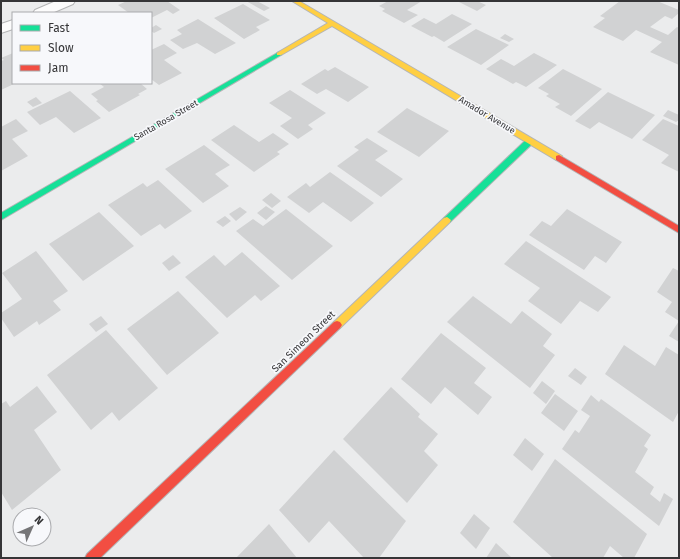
<svg xmlns="http://www.w3.org/2000/svg" width="680" height="559" viewBox="0 0 680 559" font-family="'Fira Sans',sans-serif">
  <rect width="100%" height="100%" fill="#ebeced"/>
  <!-- building -->
  <path fill="#d1d2d3" d="M127,1H167L180,10L173,14L167,10L151,18V13H129L118,5Z
    M246,1H257L270,8L264,11Z
    M388,1H422L407,10L418,15L404,23L382,11L385,9L379,6Z
    M457,1H477L486,5L477,11Z
    M620,1H657L679,10V13L672,19L665,16L650,27L668,35L677,27L679,28V65L650,52L662,42L636,30L623,41L593,27L605,18L600,16Z
    M243,4L270,20L256,27L260,30L244,39L214,18Z
    M452,14L472,24L444,42L434,36L432,37L411,26L424,18L436,24Z
    M198,19L236,43L215,54L197,43L183,49L170,40L182,34L177,30Z
    M156,25L162,29L154,33L151,31V28Z
    M476,29L509,45L481,65L447,47Z
    M505,34L514,39L509,42L500,38Z
    M164,44L177,53L164,60L182,73L159,85L151,79V50Z
    M13,53V83H16L1,90V61L4,60L1,58Z
    M534,53L557,65L526,87L516,82L513,84L486,69L501,59L514,66Z
    M335,67L369,87L348,102L326,89L317,94L301,84L325,69L328,71Z
    M563,69L602,89L571,116L555,107L560,104L546,96L549,94L538,88Z
    M99,83H140L147,89L138,94L140,95L109,112L96,101L98,100L91,94L104,87Z
    M290,90L326,113L308,125L313,129L298,139L280,126L292,118L269,103Z
    M70,91L101,118L74,133L56,117L40,125L27,112Z
    M608,92L655,115L632,139L599,122L590,129L575,121Z
    M36,97L42,103L33,107L27,102Z
    M407,108L449,131L419,157L377,132Z
    M668,110L679,115V120L676,122L663,116Z
    M16,119L28,131L12,139L28,156L1,171V127Z
    M663,119L679,126V172L661,163L669,155L642,140Z
    M234,125L259,142L273,133L289,144L277,152L280,154L254,172L211,140Z
    M367,138L388,151L375,160L403,179L381,197L337,166L359,150L354,147Z
    M204,145L230,165L215,174L229,186L203,203L165,169Z
    M330,172L374,203L351,222L323,202L309,213L287,197L306,183L310,187Z
    M158,180L192,211L165,229L160,224L141,236L108,205L143,183L147,187Z
    M271,193L281,201L272,208L262,200Z
    M266,206L275,212L266,220L257,213Z
    M240,207L247,212L236,221L229,214Z
    M286,209L333,246L292,280L236,231L253,219L263,226Z
    M567,209L622,242L606,263L595,256L584,270L529,235L542,221L551,226Z
    M99,212L134,246L83,281L49,244Z
    M225,216L231,221L223,227L216,222Z
    M526,241L611,297L598,312L580,301L561,324L528,301L540,288L504,264Z
    M36,251L68,291L53,301L61,310L39,325L37,321L14,337L1,318V313L22,299L2,273Z
    M242,252L280,286L261,301L255,295L227,318L185,277L214,255L225,266Z
    M173,255L181,263L169,271L162,263Z
    M673,268L679,271V321L665,312L672,302L657,292Z
    M178,291L219,333L167,375L127,329Z
    M473,296L511,324L522,311L552,334L543,346L555,355L530,388L447,322Z
    M101,316L108,324L96,332L89,324Z
    M679,321V342L669,336Z
    M106,330L158,388L119,421L112,412L91,430L47,375Z
    M441,333L486,368L474,383L492,397L478,415L445,387L431,404L401,379Z
    M624,345L655,366L666,347L679,355V411L673,422L605,374Z
    M575,368L587,377L581,385L568,376Z
    M542,381L555,391L546,404L533,393Z
    M37,386L57,412L34,430L61,470L12,510L1,492V404L6,401L10,407Z
    M391,387L420,414L418,417L438,434L424,451L438,465L407,503L343,439Z
    M555,394L578,411L564,431L541,413Z
    M591,395L599,402L601,399L651,435L644,446L648,449L635,472L654,487L650,494L660,502L664,493L673,499L659,526L562,449L575,430L579,433L590,416L581,410Z
    M525,438L544,454L532,471L513,455Z
    M334,450L406,521L379,558H364L329,521L309,543L279,510Z
    M555,459L647,534L634,558H624L610,546L603,558H553L513,522Z
    M474,514L490,528L476,549L460,533Z
    M269,524L297,558H236Z
    M496,543L512,558H486Z"/>
  <g fill="none" stroke-linecap="round" stroke-linejoin="round">
    <!-- street casing -->
    <g stroke="#b4b5b6" stroke-width="2">
      <path id="street" d="M56,1H75L73,4L52,13H33L35,10Z
        M13,20V29L1,33V24Z"/>
    </g>
    <!-- fast casing -->
    <g stroke="#b4b5b6" stroke-width="2">
      <path id="fast" d="M279,52L282,54L281,55L1,220V213Z
        M530,138L534,141L533,143L450,222H444L443,220L444,218L527,139Z"/>
    </g>
    <!-- slow casing -->
    <g stroke="#b4b5b6" stroke-width="2">
      <path id="slow" d="M292,1H299L562,156V160H556L332,26L281,55H277V53L328,23Z
        M447,217L451,220L450,222L340,328L337,329L334,328L332,325L334,322L444,218Z"/>
    </g>
    <!-- jam casing -->
    <g stroke="#b4b5b6" stroke-width="2">
      <path id="jam" d="M559,155L679,226V233L556,160V156Z
        M337,321L340,322L342,325L340,328L100,558H85L87,554L334,322Z"/>
    </g>
    <!-- street -->
    <use href="#street" fill="#fcfcfc" fill-rule="evenodd"/>
    <!-- fast -->
    <use href="#fast" fill="#16e098" fill-rule="evenodd"/>
    <!-- slow -->
    <use href="#slow" fill="#ffcf43" fill-rule="evenodd"/>
    <!-- jam -->
    <use href="#jam" fill="#f24e42" fill-rule="evenodd"/>
  </g>
  <g text-anchor="middle" stroke-width="3.5" stroke-linejoin="round" paint-order="stroke">
    <!-- far-street labels -->
    <g font-size="9" fill="#353537" stroke="#f7f8fb">
      <text transform="translate(487 115) rotate(31)" y="3">Amador Avenue</text>
      <text transform="translate(166 120) rotate(-30)" y="3">Santa Rosa Street</text>
    </g>
    <!-- street labels -->
    <g font-size="10" fill="#353537" stroke="#f7f8fb">
      <text transform="translate(303 341) rotate(-44)" y="4">San Simeon Street</text>
    </g>
  </g>
  <!-- border -->
  <rect width="680" height="559" fill="none" stroke="#353537" stroke-width="4"/>
  <!-- legend -->
  <rect x="12" y="12" width="140" height="72" fill="#f7f8fb" stroke="#a9aaad"/>
  <rect x="20" y="25" width="20" height="6" fill="#16e098" stroke="#a9aaad"/>
  <text x="48" y="32" font-size="12" fill="#353537">Fast</text>
  <rect x="20" y="45" width="20" height="6" fill="#ffcf43" stroke="#a9aaad"/>
  <text x="48" y="52" font-size="12" fill="#353537">Slow</text>
  <rect x="20" y="65" width="20" height="6" fill="#f24e42" stroke="#a9aaad"/>
  <text x="48" y="72" font-size="12" fill="#353537">Jam</text>
  <!-- north arrow -->
  <g transform="translate(32 527) rotate(45)"><circle r="19" fill="#f7f8fb" stroke="#a9aaad"/>
  <path d="M0-3L7 15L0 10L-7 15Z" fill="#757577"/>
  <text y="-6" font-size="11" font-weight="bold" text-anchor="middle" fill="#353537">N</text>
  </g>
</svg>
